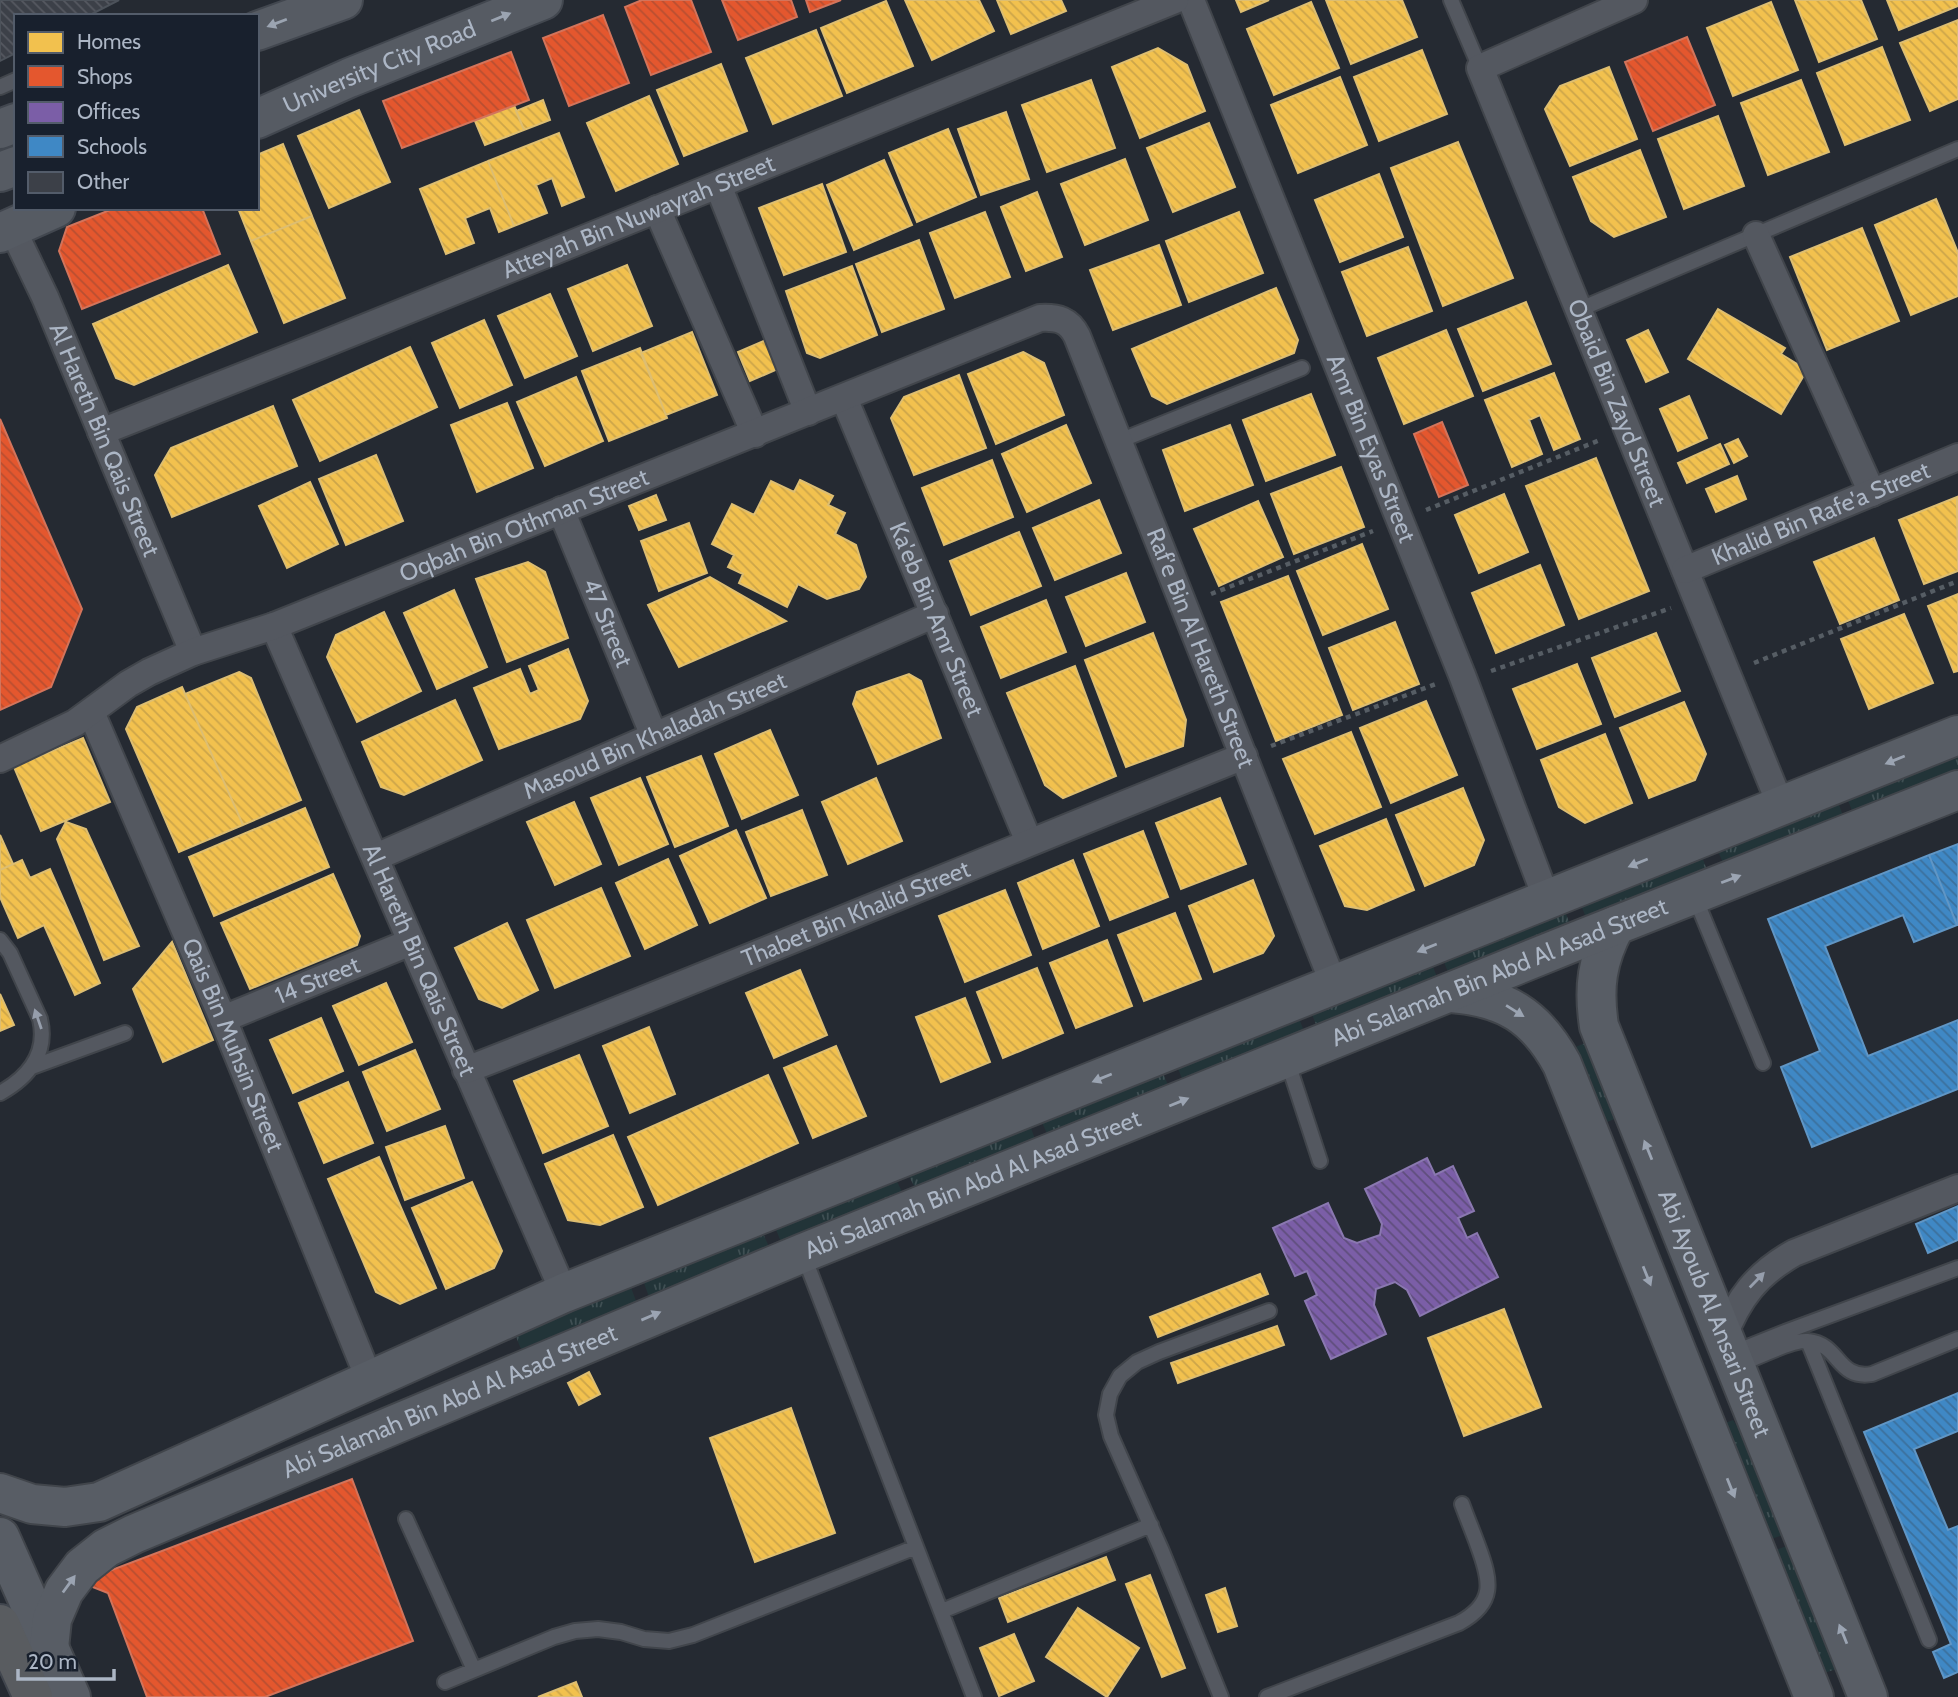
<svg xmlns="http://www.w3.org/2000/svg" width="1958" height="1697" viewBox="0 0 1958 1697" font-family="Cabin,sans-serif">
  <defs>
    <pattern id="grass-tufts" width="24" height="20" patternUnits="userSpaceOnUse" patternTransform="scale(1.75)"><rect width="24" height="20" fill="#223438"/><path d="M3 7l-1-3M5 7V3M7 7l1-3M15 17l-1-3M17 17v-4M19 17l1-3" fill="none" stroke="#3f4f53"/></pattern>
    <pattern id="homes-back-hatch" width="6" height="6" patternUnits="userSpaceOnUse" patternTransform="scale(1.75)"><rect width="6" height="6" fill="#f2c14e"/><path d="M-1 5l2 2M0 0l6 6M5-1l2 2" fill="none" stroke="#cca54a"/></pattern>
    <pattern id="shops-back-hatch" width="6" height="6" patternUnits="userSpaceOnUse" patternTransform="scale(1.75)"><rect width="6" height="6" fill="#e4572e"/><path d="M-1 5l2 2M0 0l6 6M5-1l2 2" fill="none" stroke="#b84f31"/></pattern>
    <pattern id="offices-back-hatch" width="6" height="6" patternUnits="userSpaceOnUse" patternTransform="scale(1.75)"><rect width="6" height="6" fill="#7b5ea7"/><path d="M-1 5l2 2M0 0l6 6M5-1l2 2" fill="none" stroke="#5f4e7c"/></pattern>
    <pattern id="schools-back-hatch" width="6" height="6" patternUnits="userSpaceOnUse" patternTransform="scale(1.75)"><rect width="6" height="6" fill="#3f88c5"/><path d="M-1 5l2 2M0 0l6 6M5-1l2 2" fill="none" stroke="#3c709c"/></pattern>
    <pattern id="building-back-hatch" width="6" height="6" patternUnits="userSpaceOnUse" patternTransform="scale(1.75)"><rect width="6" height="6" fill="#3c4048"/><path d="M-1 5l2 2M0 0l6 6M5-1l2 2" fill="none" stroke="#565961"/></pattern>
  </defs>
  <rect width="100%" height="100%" fill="#252a32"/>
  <!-- grass -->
  <path fill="url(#grass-tufts)" d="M1958,751V769L1853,813L1847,798Z
    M1837,799L1843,816L1724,865L1717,849Z
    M1701,854L1707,870L1587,920L1581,905Z
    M1564,909L1570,924L1449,974L1443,960Z
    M1431,962L1437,977L1317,1027L1311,1012Z
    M1298,1016L1304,1031L1183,1081L1177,1066Z
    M1588,1042L1617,1118L1602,1124L1573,1048Z
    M1162,1071L1168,1085L1048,1136L1041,1120Z
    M1029,1123L1035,1139L915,1188L908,1174Z
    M895,1177L902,1192L781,1242L775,1227Z
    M762,1231L769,1247L649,1297L643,1280Z
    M630,1285L636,1301L521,1349L514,1332Z
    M1733,1420L1749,1445L1786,1534L1771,1539L1725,1423Z
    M1792,1544L1840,1668L1824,1673L1776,1550Z"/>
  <!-- homes -->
  <path fill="url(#homes-back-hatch)" stroke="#ddbe72" stroke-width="2" d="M905,0H979L994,31L932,60Z
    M997,0H1061L1066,11L1011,34Z
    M1236,0H1269L1241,12Z
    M1326,0H1402L1417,37L1351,64Z
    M1795,0H1861L1877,39L1819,62Z
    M1887,0H1958V6L1899,30Z
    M886,1L913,66L847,93L821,28Z
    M1311,2L1339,68L1274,95L1247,29Z
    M1771,2L1798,70L1733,96L1707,28Z
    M1958,20V99L1930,111L1900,43Z
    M816,30L842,96L773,124L746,58Z
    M1882,47L1910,120L1845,145L1817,73Z
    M1158,48L1187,65L1205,111L1140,138L1112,67Z
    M1422,50L1447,114L1379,141L1354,77Z
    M721,64L747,131L684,156L657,90Z
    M1609,67L1637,139L1570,166L1545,109L1560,86Z
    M1340,77L1367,145L1298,173L1271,105Z
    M1091,80L1115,148L1047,172L1022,105Z
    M1801,80L1829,152L1768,175L1741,103Z
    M649,96L678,164L616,191L587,123Z
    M543,100L550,120L524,130L516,111Z
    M514,105L524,130L485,145L475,121Z
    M359,110L390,182L329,208L298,136Z
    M1006,112L1029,179L981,195L958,129Z
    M1718,116L1744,186L1684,209L1658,139Z
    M1209,123L1235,187L1173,212L1147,148Z
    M948,129L976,197L917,222L889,153Z
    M559,133L584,197L562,206L552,178L536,185L547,213L514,226L488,161Z
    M1458,142L1513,278L1443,306L1391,168Z
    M283,144L312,216L251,241L238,208H257V155Z
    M1640,150L1666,217L1614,237L1591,221L1573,177Z
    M1125,159L1148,220L1085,245L1061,184Z
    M884,160L912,225L854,250L827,185Z
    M488,161L514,226L499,232L490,208L465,218L474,243L446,254L420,189Z
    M1379,174L1403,237L1340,262L1315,200Z
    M822,184L846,252L784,275L759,208Z
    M1037,192L1062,257L1026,271L1001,207Z
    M1936,199L1958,253V296L1911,315L1875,225Z
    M985,212L1010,277L955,298L930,233Z
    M1239,212L1263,273L1189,302L1166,241Z
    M312,216L345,298L284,323L251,241Z
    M1862,228L1899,321L1827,350L1790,257Z
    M919,240L944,309L882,332L856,264Z
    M1159,245L1181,305L1113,330L1090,270Z
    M1408,247L1432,311L1367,336L1342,272Z
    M228,265L257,332L134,385L116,378L93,324Z
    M627,265L652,326L593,351L568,289Z
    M852,266L877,335L820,358L807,353L786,291Z
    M1276,288L1298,340L1294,353L1167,404L1152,396L1132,349Z
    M550,294L577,356L525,378L498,316Z
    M1526,302L1551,364L1483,391L1458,329Z
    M1718,309L1785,348L1781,354L1807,370L1781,414L1688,359Z
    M484,320L512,385L460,408L432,343Z
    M1446,330L1473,396L1404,424L1378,358Z
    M1648,330L1668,372L1646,382L1627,340Z
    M692,332L717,395L666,415L641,353Z
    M768,339L780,368L750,381L738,352Z
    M410,347L437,407L320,461L293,400Z
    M640,348L667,418L609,441L582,371Z
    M1023,352L1044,363L1064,415L996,444L968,374Z
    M1554,373L1580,439L1554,450L1540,415L1529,420L1542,454L1512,467L1485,400Z
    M959,375L986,448L914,475L891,418L904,397Z
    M576,377L603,441L545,466L517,402Z
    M1311,394L1335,455L1266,481L1243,420Z
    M1689,396L1707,438L1678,451L1660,409Z
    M507,403L533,468L477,492L451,425Z
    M273,406L297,466L172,517L155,475L171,448Z
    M1066,425L1091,483L1027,512L1002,454Z
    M1230,425L1253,485L1185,511L1163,450Z
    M1738,439L1747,456L1734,463L1725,445Z
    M1720,444L1729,464L1687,483L1678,463Z
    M376,455L403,521L346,545L319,479Z
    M1596,458L1649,591L1579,619L1526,486Z
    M992,460L1013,517L944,545L922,488Z
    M1341,467L1364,527L1294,554L1271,494Z
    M1737,476L1746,499L1716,512L1706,489Z
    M800,480L833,496L828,505L845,513L835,534L856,545L866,577L859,589L827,599L798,584L787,607L739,583L743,574L728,567L734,555L712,544L732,504L754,515L771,481L794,492Z
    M310,482L338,544L287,568L259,506Z
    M1504,494L1528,552L1479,573L1455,515Z
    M656,495L666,520L639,530L629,506Z
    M1957,497L1958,571L1924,584L1899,520Z
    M1099,500L1121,553L1055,580L1033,528Z
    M1258,501L1283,557L1219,586L1194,529Z
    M689,523L707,573L659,591L641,541Z
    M1019,532L1041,586L971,615L950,561Z
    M1874,538L1899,600L1840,624L1814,562Z
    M1362,544L1388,609L1323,635L1297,571Z
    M528,562L545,572L568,638L507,662L476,579Z
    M1540,565L1564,625L1496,653L1472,593Z
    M1126,573L1145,622L1086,646L1066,597Z
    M1288,576L1342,715L1276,741L1221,602Z
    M710,577L786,621L679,667L648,605Z
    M454,590L487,667L437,689L404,613Z
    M1958,594V671L1954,672L1928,606Z
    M1046,600L1066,652L1001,678L981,627Z
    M384,612L421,691L357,722L327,657L336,635Z
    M1904,614L1933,683L1869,709L1841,639Z
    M1395,622L1419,684L1353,710L1329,648Z
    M1153,633L1186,720L1183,746L1126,767L1085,660Z
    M1656,633L1680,691L1615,717L1592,658Z
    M568,649L588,701L580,719L499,749L474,688L520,669L530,694L539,690L529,666Z
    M1577,664L1601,724L1537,749L1513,689Z
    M1075,666L1116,776L1063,798L1045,785L1007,693Z
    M239,672L251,678L301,800L243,825L185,694Z
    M909,674L921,681L941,738L878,764L853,704L857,692Z
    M182,687L243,825L179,852L126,729L137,707Z
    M455,700L482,760L404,795L381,787L362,742Z
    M1426,701L1457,775L1391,803L1360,728Z
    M1684,702L1706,754L1695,780L1649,798L1620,728Z
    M770,730L798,795L742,819L715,754Z
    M1351,732L1381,807L1315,834L1283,759Z
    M1605,734L1632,803L1585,823L1559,807L1541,760Z
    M83,738L110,802L41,831L14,767Z
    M701,756L728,826L675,847L647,777Z
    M640,778L668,844L619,865L591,798Z
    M876,778L902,841L848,864L822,802Z
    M1463,788L1484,840L1474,865L1425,886L1396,815Z
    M1220,798L1246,864L1181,889L1156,823Z
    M574,802L601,864L555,885L527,822Z
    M305,808L329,867L214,916L189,857Z
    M802,810L827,875L771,896L746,832Z
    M1386,819L1414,890L1367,910L1345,906L1320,846Z
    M66,822L86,829L139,946L104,960L57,839Z
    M736,830L766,898L710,923L680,856Z
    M1143,831L1168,897L1110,920L1084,854Z
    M0,835L13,864L0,870Z
    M668,859L697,925L645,949L616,883Z
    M22,860L30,878L50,869L100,983L75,995L44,925L18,938L0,897V870Z
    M1073,860L1099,926L1043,949L1018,883Z
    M333,874L360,936L357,945L250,989L221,923Z
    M1253,880L1274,936L1263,953L1214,972L1189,906Z
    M601,888L630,956L555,988L527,920Z
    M1005,890L1031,955L965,982L939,916Z
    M1175,913L1201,979L1144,1001L1118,935Z
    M507,923L538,990L502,1008L479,999L455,948Z
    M1107,940L1132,1006L1076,1028L1050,963Z
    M172,942L213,1040L163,1062L133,989Z
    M1037,968L1063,1033L1003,1058L977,992Z
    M800,970L827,1035L774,1058L746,993Z
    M386,983L412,1042L359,1065L333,1006Z
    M0,994L14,1025L0,1031Z
    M965,998L990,1062L941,1082L916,1017Z
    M321,1018L343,1071L293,1093L270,1040Z
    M649,1027L675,1094L630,1113L603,1046Z
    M836,1046L866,1116L813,1138L784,1068Z
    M415,1050L440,1109L387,1131L363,1072Z
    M579,1055L608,1126L543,1153L514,1081Z
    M768,1075L798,1143L658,1205L628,1137Z
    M348,1082L373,1143L324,1163L299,1103Z
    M445,1126L464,1178L405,1200L386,1147Z
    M613,1135L643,1207L600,1225L568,1220L545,1164Z
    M379,1157L436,1288L400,1304L376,1292L328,1179Z
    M472,1182L502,1251L494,1268L446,1289L412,1208Z
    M1260,1274L1268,1294L1158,1337L1150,1317Z
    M1504,1309L1541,1407L1464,1436L1428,1338Z
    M1277,1326L1284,1345L1178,1383L1171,1363Z
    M589,1372L600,1394L579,1405L568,1383Z
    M791,1408L835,1533L755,1562L710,1438Z
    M1106,1557L1115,1580L1008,1622L999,1598Z
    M1150,1575L1185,1668L1162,1677L1126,1584Z
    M1225,1588L1237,1626L1218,1632L1206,1595Z
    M1078,1608L1139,1648L1107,1697L1046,1657Z
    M1014,1634L1034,1681L999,1696L980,1648Z
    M576,1682L582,1697H538Z"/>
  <!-- shops -->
  <path fill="url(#shops-back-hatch)" stroke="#d3745b" stroke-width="2" d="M642,0H691L711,52L651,75L625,7Z
    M722,0H791L797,17L738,40Z
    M806,0H841L810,12Z
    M603,15L629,83L569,106L543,38Z
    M1687,37L1715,105L1653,131L1625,62Z
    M511,52L529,100L402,148L383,101Z
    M115,208H202L220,254L82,309L59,251L67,227Z
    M0,419L82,609L51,687L0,710Z
    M1442,422L1468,485L1439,497L1414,434Z
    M352,1479L413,1641L265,1697H147L108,1593L80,1582Z"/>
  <!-- offices -->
  <path fill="url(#offices-back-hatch)" stroke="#8a78b0" stroke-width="2" d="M1427,1158L1435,1175L1453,1166L1474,1211L1458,1218L1467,1238L1477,1233L1498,1277L1420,1316L1407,1290L1395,1282L1376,1289L1374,1305L1386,1334L1331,1359L1305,1301L1317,1295L1307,1271L1295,1276L1273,1228L1328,1203L1344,1238L1357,1243L1380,1235L1382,1224L1365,1189Z"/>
  <!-- schools -->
  <path fill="url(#schools-back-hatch)" stroke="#6096c5" stroke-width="2" d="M1958,844V925H1957L1929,855Z
    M1929,855L1957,925L1914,942L1903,915L1825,946L1868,1056L1958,1020V1089L1812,1147L1781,1067L1820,1051L1768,919Z
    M1958,1206V1240L1928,1253L1916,1224Z
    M1958,1393V1431L1914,1449L1948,1530L1958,1526V1672L1944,1678L1933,1652L1951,1644L1864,1432Z"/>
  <!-- building -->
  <path fill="url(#building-back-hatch)" stroke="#4c525a" stroke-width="2" d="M0,0H119L88,16H16V53L0,61Z"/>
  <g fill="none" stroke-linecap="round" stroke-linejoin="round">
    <!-- lane casing -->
    <g stroke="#41454b" stroke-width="18">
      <path id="lane" d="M1451,0L1480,68
        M0,87L16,80
        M1578,310L1958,149
        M1119,441L1302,368
        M1694,895L1763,1063
        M0,940L10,953L40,1019C48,1053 29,1077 0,1093
        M1287,1060L1320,1161
        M32,1067L125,1033
        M803,1254L974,1697
        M1808,1341L1929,1640
        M1730,1354L1785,1332L1958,1268
        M1736,1366C1753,1360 1792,1339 1808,1341C1840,1344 1837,1380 1872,1374L1958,1339
        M406,1519L474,1670
        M942,1611L1151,1525
        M445,1682L554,1637L575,1631L598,1629L621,1632L644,1639L669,1641L693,1635L916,1547
        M1221,1697L1161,1549L1111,1436L1106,1415L1110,1394L1120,1376L1137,1362L1159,1352L1269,1311
        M1267,1697L1459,1623C1496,1603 1491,1581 1478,1546C1473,1532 1467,1518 1462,1504"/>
    </g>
    <!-- street casing -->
    <g stroke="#41454b" stroke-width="30">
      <g id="street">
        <path id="s1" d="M1191,0L1462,675L1547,900"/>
        <path id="s2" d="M1634,0L1480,68L1781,806"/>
        <path d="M718,185L808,412"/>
        <path d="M657,209L755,434"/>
        <path id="s3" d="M12,228L45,297L193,652"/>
        <path d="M1756,235L1872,493"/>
        <path id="s4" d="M844,398L1029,842"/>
        <path id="s5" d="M101,432L319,346L1175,0"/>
        <path id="s6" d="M561,510L654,736"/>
        <path id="s7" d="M1685,570L1958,457"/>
        <path id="s8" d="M274,626C372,848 466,1071 564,1293"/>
        <path id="s9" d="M91,712L223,1019L370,1381"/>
        <path id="s10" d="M0,759L75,723L128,684L149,672L193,652L274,626L1040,318C1058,317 1069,320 1077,336L1334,985"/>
        <path id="s11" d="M376,857L935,614"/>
        <path id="s12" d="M223,1019L411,942"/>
        <path id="s13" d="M466,1070C727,969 984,860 1244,756"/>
        <path d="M1723,1338C1738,1298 1757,1274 1794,1253L1958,1188"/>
      </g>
    </g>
    <!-- secondary casing -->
    <g stroke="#41454b" stroke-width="42">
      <g id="secondary">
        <path id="s14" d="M1615,926C1597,960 1593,987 1599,1026L1868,1697"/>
        <path d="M1451,993C1505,997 1536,1016 1562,1064L1814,1697"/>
        <path d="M0,1493L32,1504L65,1507L99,1502L564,1293L1958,735"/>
        <path d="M0,1537L71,1697"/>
        <path id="s15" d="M49,1648L52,1619L64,1591L82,1567L106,1548L134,1534L803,1253L1584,938L1958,790"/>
      </g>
    </g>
    <!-- primary casing -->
    <g stroke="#42474f" stroke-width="42">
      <g id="primary">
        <path d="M257,31L343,0"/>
        <path id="s16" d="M257,119L349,78L543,0"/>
        <path d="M0,129L16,123"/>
        <path d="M0,172L16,166"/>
        <path d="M0,233L56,208"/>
      </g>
    </g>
    <!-- highway casing -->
    <g stroke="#41464e" stroke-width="42">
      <path id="highway" d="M0,1624L33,1697"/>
    </g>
    <!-- path -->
    <path stroke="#565d64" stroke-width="4.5" stroke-dasharray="5 5" stroke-linecap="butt" d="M1426,510L1600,440
      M1211,594L1373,531
      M1754,663L1958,581
      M1491,671L1671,608
      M1271,746L1436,684"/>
    <!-- lane -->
    <use href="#lane" stroke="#545860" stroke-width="14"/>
    <!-- street -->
    <use href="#street" stroke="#545860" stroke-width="26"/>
    <!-- secondary -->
    <use href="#secondary" stroke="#585d65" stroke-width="38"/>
    <!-- primary -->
    <use href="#primary" stroke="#565b63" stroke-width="38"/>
    <!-- highway -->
    <use href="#highway" stroke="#595c60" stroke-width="38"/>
  </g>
  <!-- one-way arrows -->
  <defs><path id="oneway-solid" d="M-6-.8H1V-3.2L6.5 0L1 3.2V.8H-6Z" transform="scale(1.75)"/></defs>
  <g fill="#9ba4b1">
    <use href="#oneway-solid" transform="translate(501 17) rotate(-22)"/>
    <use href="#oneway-solid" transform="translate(277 23) rotate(159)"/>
  </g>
  <g fill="#9ba4b2">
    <use href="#oneway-solid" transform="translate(1895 760) rotate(158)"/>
    <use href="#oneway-solid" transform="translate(1638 863) rotate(158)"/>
    <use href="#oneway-solid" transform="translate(1731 879) rotate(-21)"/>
    <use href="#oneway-solid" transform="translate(1427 948) rotate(158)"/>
    <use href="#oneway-solid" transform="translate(1515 1011) rotate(32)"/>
    <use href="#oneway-solid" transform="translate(1102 1078) rotate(158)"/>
    <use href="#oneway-solid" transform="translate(1179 1102) rotate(-22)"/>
    <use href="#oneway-solid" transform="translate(1648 1150) rotate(-112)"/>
    <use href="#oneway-solid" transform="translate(1647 1276) rotate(68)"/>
    <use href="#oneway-solid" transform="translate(651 1316) rotate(-23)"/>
    <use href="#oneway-solid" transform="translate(1731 1488) rotate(68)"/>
    <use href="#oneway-solid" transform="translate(69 1584) rotate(-54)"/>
    <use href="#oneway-solid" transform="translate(1843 1634) rotate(-112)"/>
  </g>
  <g fill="#969eac">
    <use href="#oneway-solid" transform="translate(38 1019) rotate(-109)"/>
    <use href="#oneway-solid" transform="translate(1757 1280) rotate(-46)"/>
  </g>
  <g text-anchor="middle" stroke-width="7" stroke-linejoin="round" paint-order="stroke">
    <!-- street labels -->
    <g font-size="24" fill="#acb6c5" stroke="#18202d">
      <text dy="8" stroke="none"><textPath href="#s16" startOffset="133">University City Road</textPath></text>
      <text dy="8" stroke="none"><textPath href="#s5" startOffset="579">Atteyah Bin Nuwayrah Street</textPath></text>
      <text dy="8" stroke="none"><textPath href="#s2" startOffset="530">Obaid Bin Zayd Street</textPath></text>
      <text dy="8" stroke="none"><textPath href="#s3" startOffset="231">Al Hareth Bin Qais Street</textPath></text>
      <text dy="8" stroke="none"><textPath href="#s1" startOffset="483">Amr Bin Eyas Street</textPath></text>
      <text dy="8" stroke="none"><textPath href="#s7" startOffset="147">Khalid Bin Rafe'a Street</textPath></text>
      <text dy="8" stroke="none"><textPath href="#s10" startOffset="576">Oqbah Bin Othman Street</textPath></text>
      <text dy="8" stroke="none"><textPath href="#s4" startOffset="240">Ka'eb Bin Amr Street</textPath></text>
      <text dy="8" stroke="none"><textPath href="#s6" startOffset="122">47 Street</textPath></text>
      <text dy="8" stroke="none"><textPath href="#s10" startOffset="1512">Raf'e Bin Al Hareth Street</textPath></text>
      <text dy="8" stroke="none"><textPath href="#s11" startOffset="304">Masoud Bin Khaladah Street</textPath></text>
      <text dy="8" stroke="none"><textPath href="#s13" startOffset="420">Thabet Bin Khalid Street</textPath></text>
      <text dy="8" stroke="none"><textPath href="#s8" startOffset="364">Al Hareth Bin Qais Street</textPath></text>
      <text dy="8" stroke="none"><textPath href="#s15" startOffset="1628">Abi Salamah Bin Abd Al Asad Street</textPath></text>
      <text dy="8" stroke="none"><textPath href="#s12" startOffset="102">14 Street</textPath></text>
      <text dy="8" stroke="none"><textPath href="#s9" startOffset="362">Qais Bin Muhsin Street</textPath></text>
      <text dy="8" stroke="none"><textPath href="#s15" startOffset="1060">Abi Salamah Bin Abd Al Asad Street</textPath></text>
      <text dy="8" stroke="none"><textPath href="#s14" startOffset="413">Abi Ayoub Al Ansari Street</textPath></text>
      <text dy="8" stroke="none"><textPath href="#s15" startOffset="494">Abi Salamah Bin Abd Al Asad Street</textPath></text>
    </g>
  </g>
  <!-- legend -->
  <rect x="14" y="14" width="245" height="196" fill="#18202d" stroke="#535c6a" stroke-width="2"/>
  <rect x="28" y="32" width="35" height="21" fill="#f2c14e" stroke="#535c6a" stroke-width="2"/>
  <text x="77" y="49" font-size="21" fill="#acb6c5">Homes</text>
  <rect x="28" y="66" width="35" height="21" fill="#e4572e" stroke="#535c6a" stroke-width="2"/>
  <text x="77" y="84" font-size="21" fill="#acb6c5">Shops</text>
  <rect x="28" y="102" width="35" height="21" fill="#7b5ea7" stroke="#535c6a" stroke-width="2"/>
  <text x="77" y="119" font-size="21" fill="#acb6c5">Offices</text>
  <rect x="28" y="136" width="35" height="21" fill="#3f88c5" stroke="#535c6a" stroke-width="2"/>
  <text x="77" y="154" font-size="21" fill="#acb6c5">Schools</text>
  <rect x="28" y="172" width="35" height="21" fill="#3c4048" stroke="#535c6a" stroke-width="2"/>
  <text x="77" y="189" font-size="21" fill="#acb6c5">Other</text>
  <!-- scale -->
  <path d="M18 1669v10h96v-10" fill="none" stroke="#acb6c5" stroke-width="3.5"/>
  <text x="28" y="1669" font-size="21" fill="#acb6c5" stroke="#18202d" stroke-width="5" paint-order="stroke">20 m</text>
</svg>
